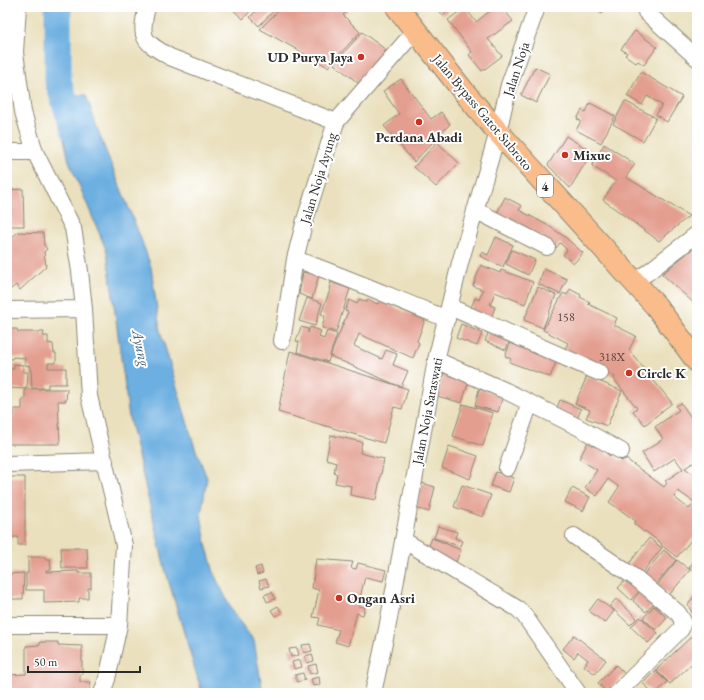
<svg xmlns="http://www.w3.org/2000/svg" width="704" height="700" viewBox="0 0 704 700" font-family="'EB Garamond',serif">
  <rect width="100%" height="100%" fill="#fff"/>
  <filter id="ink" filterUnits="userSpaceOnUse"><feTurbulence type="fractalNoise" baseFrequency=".025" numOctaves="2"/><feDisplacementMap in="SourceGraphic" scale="8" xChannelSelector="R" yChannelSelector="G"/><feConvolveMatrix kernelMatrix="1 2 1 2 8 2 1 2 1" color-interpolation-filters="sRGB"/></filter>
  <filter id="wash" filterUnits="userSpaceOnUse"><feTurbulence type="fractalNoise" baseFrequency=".012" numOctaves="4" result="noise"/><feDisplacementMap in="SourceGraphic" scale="16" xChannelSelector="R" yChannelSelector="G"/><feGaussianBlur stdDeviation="0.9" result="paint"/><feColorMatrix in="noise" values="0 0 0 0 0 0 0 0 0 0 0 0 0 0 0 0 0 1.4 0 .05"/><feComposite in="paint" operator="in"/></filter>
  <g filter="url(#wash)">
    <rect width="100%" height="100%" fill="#eae0bd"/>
    <!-- water -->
    <path fill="#6cafe1" stroke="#4c6d86" d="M86,95L101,139L140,236L151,267L160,330L194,445L207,478L201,515L206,544L215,576L234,614L254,641L263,693H202L165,569L129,418L107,252L69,161L54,96Z"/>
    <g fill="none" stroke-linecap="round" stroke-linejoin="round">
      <!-- river -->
      <path stroke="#6cafe1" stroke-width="27" d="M58,7V81L74,130"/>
    </g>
    <g id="blocks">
      <!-- building -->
      <path fill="#e39e8f" d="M230,7H254L243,19Z
        M260,7H277L259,26L250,17Z
        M282,7H296L301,11L305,7H352L343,15L360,32L328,67L260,29Z
        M435,7H452L443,15Z
        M465,7L476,22L495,7H502L513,21L488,39L502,56L482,71L469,55L472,52L448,20Z
        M590,7H606L602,14Z
        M635,31L657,47L644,65L638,61L636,63L625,55L627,53L621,49Z
        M362,32L386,50L362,86L334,64Z
        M535,67L550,74L536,103L521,95Z
        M641,72L682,97L667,122L656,115L662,105L647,96L642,105L627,96Z
        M401,79L431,119L441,112L450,124L414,162L384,126L399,114L383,91Z
        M625,101L656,118L643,141L613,124Z
        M590,103L615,116L601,143L576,130L581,121L577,119L582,110L586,112Z
        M566,136L592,152L570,188L548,165Z
        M437,142L459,163L436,187L414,167Z
        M604,144L635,164L626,177L689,216L659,241L603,200L616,181L592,166Z
        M23,189L24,226H7V190Z
        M505,197L522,206L519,210L549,226L565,237L583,253L574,263L563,255L567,250L560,243L556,248L544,238L496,215Z
        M18,232L43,233L44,245L47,249L44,252L46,266L20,290L16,285L11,289L7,285V242Z
        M496,237L513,245L503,267L480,256L482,252L488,255Z
        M697,245V306L662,274Z
        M512,250L535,260L528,275L506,264Z
        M481,265L500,273L501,270L533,282L525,304L495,292L490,305L495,307L490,321L469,312L475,298L479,300L483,290L473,286Z
        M544,269L567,279L560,294L538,284Z
        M307,271L319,275L312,299L299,294L303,272L307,273Z
        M331,282L350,289L336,332L322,328L325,316L321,314L330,290L329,289Z
        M538,287L556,295L543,328L524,320Z
        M570,289L581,295L580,297L590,302L588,304L617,318L614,325L636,336L629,350L672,403L645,425L633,411L637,408L614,379L615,377L565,349L568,343L543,330L563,293L567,295Z
        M307,298L322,303L315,326L299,321Z
        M359,299L367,302L368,300L378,304L380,301L425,320L417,341L419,343L413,358L359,334L354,346L382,359L386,350L397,354L393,365L408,371L401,387L330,356L348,312L345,311L349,300L357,304Z
        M461,324L482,333L477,346L456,338Z
        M301,327L308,329V333L310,327L321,331L319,337L324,339L327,331L337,334L328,362L297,352L299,342L296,341Z
        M490,328L511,337L506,350L485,341Z
        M7,329H17L18,332H44L43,336H48V343L53,344L54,353H56V363H48V368H66V384H48V388H32L31,371H30V366L25,365V358L13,357L12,359H7Z
        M512,339L557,360L550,377L509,362L511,359L505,356Z
        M290,351L408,389L402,409L394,407L384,443L278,412Z
        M14,364L23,365V372H28L27,387H25V389L7,388V369H14Z
        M444,373L469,381L462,403L437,396Z
        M587,376L622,391L607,426L586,418L590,410L575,404Z
        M25,389H67L66,401H58L60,444H7V416H14V409H22V399H25Z
        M479,389L503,396L498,412L475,406Z
        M560,400L581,409L576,422L555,413Z
        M681,403L695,423L693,424L697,430V463L696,461L685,468L697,477V504L678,491L674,497L689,509L694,503L697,506V533L677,557L661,545L662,544L645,531L644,532L634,524L636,521L609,502L619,487L608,479L597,496L585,488L597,470L579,459L588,442L596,447L597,444L608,451L606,453L610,456L611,454L620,460V461L626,459L664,487L667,483L665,481L683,469L675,458L654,472L642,453L663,439L655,427L679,410L676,406Z
        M463,404L493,413L483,446L453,436Z
        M331,435L362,442L360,453L384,459L376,500L350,495L351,486L335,483L337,474L334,473L336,462L326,459Z
        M449,446L478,456L470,479L442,468Z
        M496,472L514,478L509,492L491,486Z
        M9,477H25V545H18V537H7V490H9Z
        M422,483L435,487L429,512L416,508Z
        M462,485L491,495L483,517L454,507Z
        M572,488L590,497L583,511L565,502Z
        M438,526L457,532L455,538L462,541L460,546L434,538Z
        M432,538L461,550L455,564L426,553Z
        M649,538L662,548L641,574L629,564Z
        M61,548H87L88,568H62Z
        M664,550L676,560L655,585L643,575Z
        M28,557H45V559H50L51,570H46V572L78,571V573H91V588H88V598H79V602L44,603V590H26V573H28Z
        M697,558V573L689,568Z
        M316,559L353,562L351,568L356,569L358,563L386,570L383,581L365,577L358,606L365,607L363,615L357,613L348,646L335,642L339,630L318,625L320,618L313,617L319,590L312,588Z
        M677,560L690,570L669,595L657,585Z
        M261,566L263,573L257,575L255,568Z
        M24,573L23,599H7V574Z
        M627,578L640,590L631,600L618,588Z
        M266,579L269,586L261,588L259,581Z
        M641,590L655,602L646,612L633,601Z
        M272,592L275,599L267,602L264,595Z
        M694,596L697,599V622L688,605Z
        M598,599L614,611L605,623L589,611Z
        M616,599L637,618L630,625L610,606Z
        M278,606L282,613L275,616L271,610Z
        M654,606L667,618L656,630L643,618Z
        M640,617L658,633L648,643L631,627Z
        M694,634L697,637V659L670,684L656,670Z
        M574,635L606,660L595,674L584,666L588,660L578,652L574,658L563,649Z
        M40,642H58V645L82,646V675H80V682H91L89,693H7V675L26,674V646L40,645Z
        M310,644L312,651L304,653L302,645Z
        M297,648L299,655L291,657L289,649Z
        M312,654L314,661L307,663L305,656Z
        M300,660L302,667L294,669L292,662Z
        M316,664L318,672L310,674L308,666Z
        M616,665L625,674L606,692L598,683Z
        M655,671L667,682L656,693H652L643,683Z
        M303,673L305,680L297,682L295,675Z
        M319,677L320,685L313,686L311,679Z"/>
    </g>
  </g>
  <g filter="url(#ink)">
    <use href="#blocks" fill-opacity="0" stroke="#8a8674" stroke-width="1"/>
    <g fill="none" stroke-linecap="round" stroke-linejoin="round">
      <!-- minor casing -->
      <g stroke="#8a8674" stroke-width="18">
        <path id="minor" d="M18,7L15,52L23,112L35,152L73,228L80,271L84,309L89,396L124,545L119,625L107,679L102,693
          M147,7C139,39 143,41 170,57L336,122
          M646,12L697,58
          M7,152H35
          M475,210L547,247
          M295,259C347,277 396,299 447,319
          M634,281L647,273L697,234
          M450,307L600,373
          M7,310L84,309
          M282,341L295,259L305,220L336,122L415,31
          M436,360L506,391L578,427L621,451
          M7,464L105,461
          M507,468L530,403
          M574,536L637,579L678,613L683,621L681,629L617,693
          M403,540L518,609L524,615L578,693
          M7,625H119
          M373,693L387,629L436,360L460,263L498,132L509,85L537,7"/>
      </g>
      <!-- trunk casing -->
      <g stroke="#8a8674" stroke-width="24">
        <path id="trunk" d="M397,7L464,92L498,132L656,306L697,361"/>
      </g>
      <!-- minor -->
      <use href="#minor" stroke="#fff" stroke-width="16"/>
      <!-- trunk -->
      <use href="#trunk" stroke="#f9bc8a" stroke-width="22"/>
    </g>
  </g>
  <!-- markers -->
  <g fill="#c8321e" stroke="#fff" stroke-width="1.5">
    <circle cx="361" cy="57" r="4"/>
    <circle cx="419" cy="122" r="4"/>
    <circle cx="565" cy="155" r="4"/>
    <circle cx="629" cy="373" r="4"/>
    <circle cx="339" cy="598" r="4"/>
  </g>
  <g text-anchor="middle" stroke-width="4" stroke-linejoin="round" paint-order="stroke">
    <!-- number labels -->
    <g font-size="12" fill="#594844">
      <text x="566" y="321">158</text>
      <text x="612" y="361">318X</text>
    </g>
    <!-- shield labels -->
    <rect fill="#fff" stroke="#6b6b6b" stroke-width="1" x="537" y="175" width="16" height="22" rx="3"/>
    <g font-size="13" font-weight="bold" fill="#2b2b2b">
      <text x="545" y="191">4</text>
    </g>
    <!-- poi labels -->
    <g font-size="14" font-weight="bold" fill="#2b2b2b" stroke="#fff" text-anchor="start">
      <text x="353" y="62" text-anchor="end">UD Purya Jaya</text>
      <text x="419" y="142" text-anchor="middle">Perdana Abadi</text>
      <text x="573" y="160">Mixue</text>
      <text x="637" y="378">Circle K</text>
      <text x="347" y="603">Ongan Asri</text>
    </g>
    <!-- street labels -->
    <g font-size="14" fill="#2b2b2b" stroke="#fff">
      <text transform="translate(516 69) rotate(-72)" y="5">Jalan Noja</text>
      <text transform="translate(483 112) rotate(50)" y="5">Jalan Bypass Gatot Subroto</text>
      <text transform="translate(318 178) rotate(-73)" y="5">Jalan Noja Ayung</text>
      <text transform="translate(427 411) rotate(-79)" y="5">Jalan Noja Saraswati</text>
    </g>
    <!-- water labels -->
    <g font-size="15" font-style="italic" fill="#456074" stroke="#fff">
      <text transform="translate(141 348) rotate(78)" y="5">Ayung</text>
    </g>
  </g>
  <!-- margin -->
  <rect width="704" height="700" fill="none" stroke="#fff" stroke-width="24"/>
  <!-- scale -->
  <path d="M28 666v6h112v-6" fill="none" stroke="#2b2b2b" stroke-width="2"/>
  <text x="34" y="666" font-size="12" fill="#2b2b2b" stroke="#ffffff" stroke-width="3" paint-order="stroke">50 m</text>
</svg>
